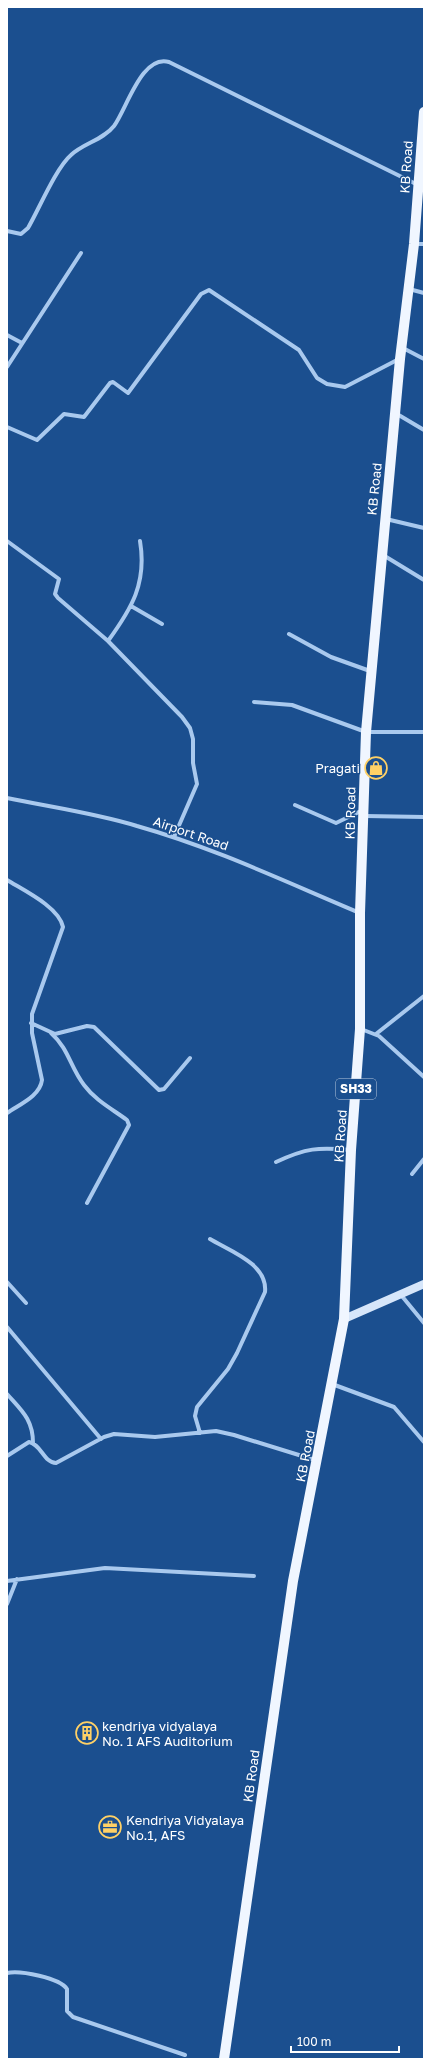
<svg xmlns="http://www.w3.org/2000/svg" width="431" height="2066" viewBox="0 0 431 2066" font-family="'Golos Text',sans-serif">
  <rect width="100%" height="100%" fill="#1b4f8f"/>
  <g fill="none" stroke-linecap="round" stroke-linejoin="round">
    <!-- street -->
    <path stroke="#a9c9ee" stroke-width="4" d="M7,231L21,234L28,228C39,209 56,168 71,155C84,143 103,140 114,126C127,108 142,54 169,62L418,185
      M414,244H424
      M409,289L424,293
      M7,335L22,343
      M401,347L424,359
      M7,367L81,253
      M397,414L424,430
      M7,427L37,440L64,414L84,417L110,383L113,382L128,393L201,294L209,290L299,350L317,378L327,384L345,387L399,359
      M386,519L424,528
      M7,541L59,579L55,594L58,598L108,641L182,717L190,728L193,739V763L197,784L174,837
      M383,555L424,580
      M131,606L162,624
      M289,634L331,657L370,671
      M108,641C132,608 147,583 140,541
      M254,702L292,705L366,732H424
      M7,798C50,807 95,813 137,826C215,848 286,882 360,913
      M295,805L336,823L363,810
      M365,816L424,817
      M7,880C23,890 59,907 63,927L32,1014V1033L42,1080C40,1096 20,1104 7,1113
      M31,1023L55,1034L87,1026L94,1027L159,1090L164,1089L190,1058
      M361,1029L379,1036L424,1077
      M51,1033C69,1049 70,1067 84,1085C95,1100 112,1109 127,1120L129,1125L87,1203
      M376,1034L424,996
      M276,1162C306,1148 318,1147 351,1150
      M412,1174L424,1159
      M7,1282L26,1303
      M401,1295L424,1323
      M7,1327L101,1439
      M332,1384L394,1407L424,1442
      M7,1394C21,1410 33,1419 33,1443
      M200,1433L195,1416L197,1407L228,1369L237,1353L265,1292C268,1264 230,1251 210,1239
      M7,1456L29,1442C41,1444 44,1463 56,1463L104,1437L114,1434L155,1437L216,1431L234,1435L315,1460
      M7,1581L105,1568L254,1576
      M7,1604L17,1579
      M7,1973C20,1970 60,1978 67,1989V2011L73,2017L185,2055"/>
    <!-- secondary -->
    <path stroke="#d6e6fa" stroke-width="8" d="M344,1319L424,1284"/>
    <!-- primary -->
    <path stroke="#f0f6ff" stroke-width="10" d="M224,2059L293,1581L344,1319L351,1150L360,1029V913L366,732L400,359L414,244L424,112"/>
  </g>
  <!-- icons -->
  <defs>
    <g id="shop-ring" transform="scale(1.15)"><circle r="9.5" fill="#1b4f8f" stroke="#ffd166" stroke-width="1.5"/><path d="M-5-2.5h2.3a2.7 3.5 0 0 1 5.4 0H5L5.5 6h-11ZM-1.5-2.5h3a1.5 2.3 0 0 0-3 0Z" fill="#ffd166"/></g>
    <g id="building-ring" transform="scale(1.15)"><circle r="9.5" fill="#1b4f8f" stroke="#ffd166" stroke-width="1.5"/><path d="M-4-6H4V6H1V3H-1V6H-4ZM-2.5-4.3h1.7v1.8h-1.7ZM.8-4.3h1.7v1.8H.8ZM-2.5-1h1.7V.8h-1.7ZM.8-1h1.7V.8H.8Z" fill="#ffd166"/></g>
    <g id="office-ring" transform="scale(1.15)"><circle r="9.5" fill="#1b4f8f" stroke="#ffd166" stroke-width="1.5"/><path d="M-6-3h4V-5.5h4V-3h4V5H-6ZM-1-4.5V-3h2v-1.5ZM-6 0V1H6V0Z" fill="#ffd166"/></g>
  </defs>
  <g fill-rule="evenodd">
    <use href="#shop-ring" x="376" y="768"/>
    <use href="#building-ring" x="87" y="1733"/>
    <use href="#office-ring" x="110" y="1827"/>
  </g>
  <g text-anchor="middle" stroke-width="3" stroke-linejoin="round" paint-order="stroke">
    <!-- shield labels -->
    <rect fill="#1b4f8f" stroke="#bbcadd" stroke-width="1" x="336" y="1079" width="40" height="20" rx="3"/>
    <g font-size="12" font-weight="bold" fill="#fff">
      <text x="356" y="1093">SH33</text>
    </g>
    <!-- street labels -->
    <g font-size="13" fill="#fff" stroke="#1b4f8f">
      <text transform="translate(406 167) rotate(-86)" y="5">KB Road</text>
      <text transform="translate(374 489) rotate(-84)" y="5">KB Road</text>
      <text transform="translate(350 813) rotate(-89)" y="5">KB Road</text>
      <text transform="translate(191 833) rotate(19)" y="5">Airport Road</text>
      <text transform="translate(340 1136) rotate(-86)" y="5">KB Road</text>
      <text transform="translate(305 1456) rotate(-79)" y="5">KB Road</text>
      <text transform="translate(251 1776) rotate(-82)" y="5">KB Road</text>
    </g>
    <!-- poi labels -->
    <g font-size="13" fill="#fff" stroke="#1b4f8f" text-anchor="start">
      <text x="360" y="773" text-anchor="end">Pragati</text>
      <text x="102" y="1731">kendriya vidyalaya<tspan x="102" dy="15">No. 1 AFS Auditorium</tspan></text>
      <text x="126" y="1825">Kendriya Vidyalaya<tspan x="126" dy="15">No.1, AFS</tspan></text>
    </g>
  </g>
  <!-- border -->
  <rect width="431" height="2066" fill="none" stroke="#ffffff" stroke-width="16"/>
  <!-- scale -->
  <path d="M291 2046v6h108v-6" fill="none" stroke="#ffffff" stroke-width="2"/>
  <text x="297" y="2046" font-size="12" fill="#ffffff" stroke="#1b4f8f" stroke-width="3" paint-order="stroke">100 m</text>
</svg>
